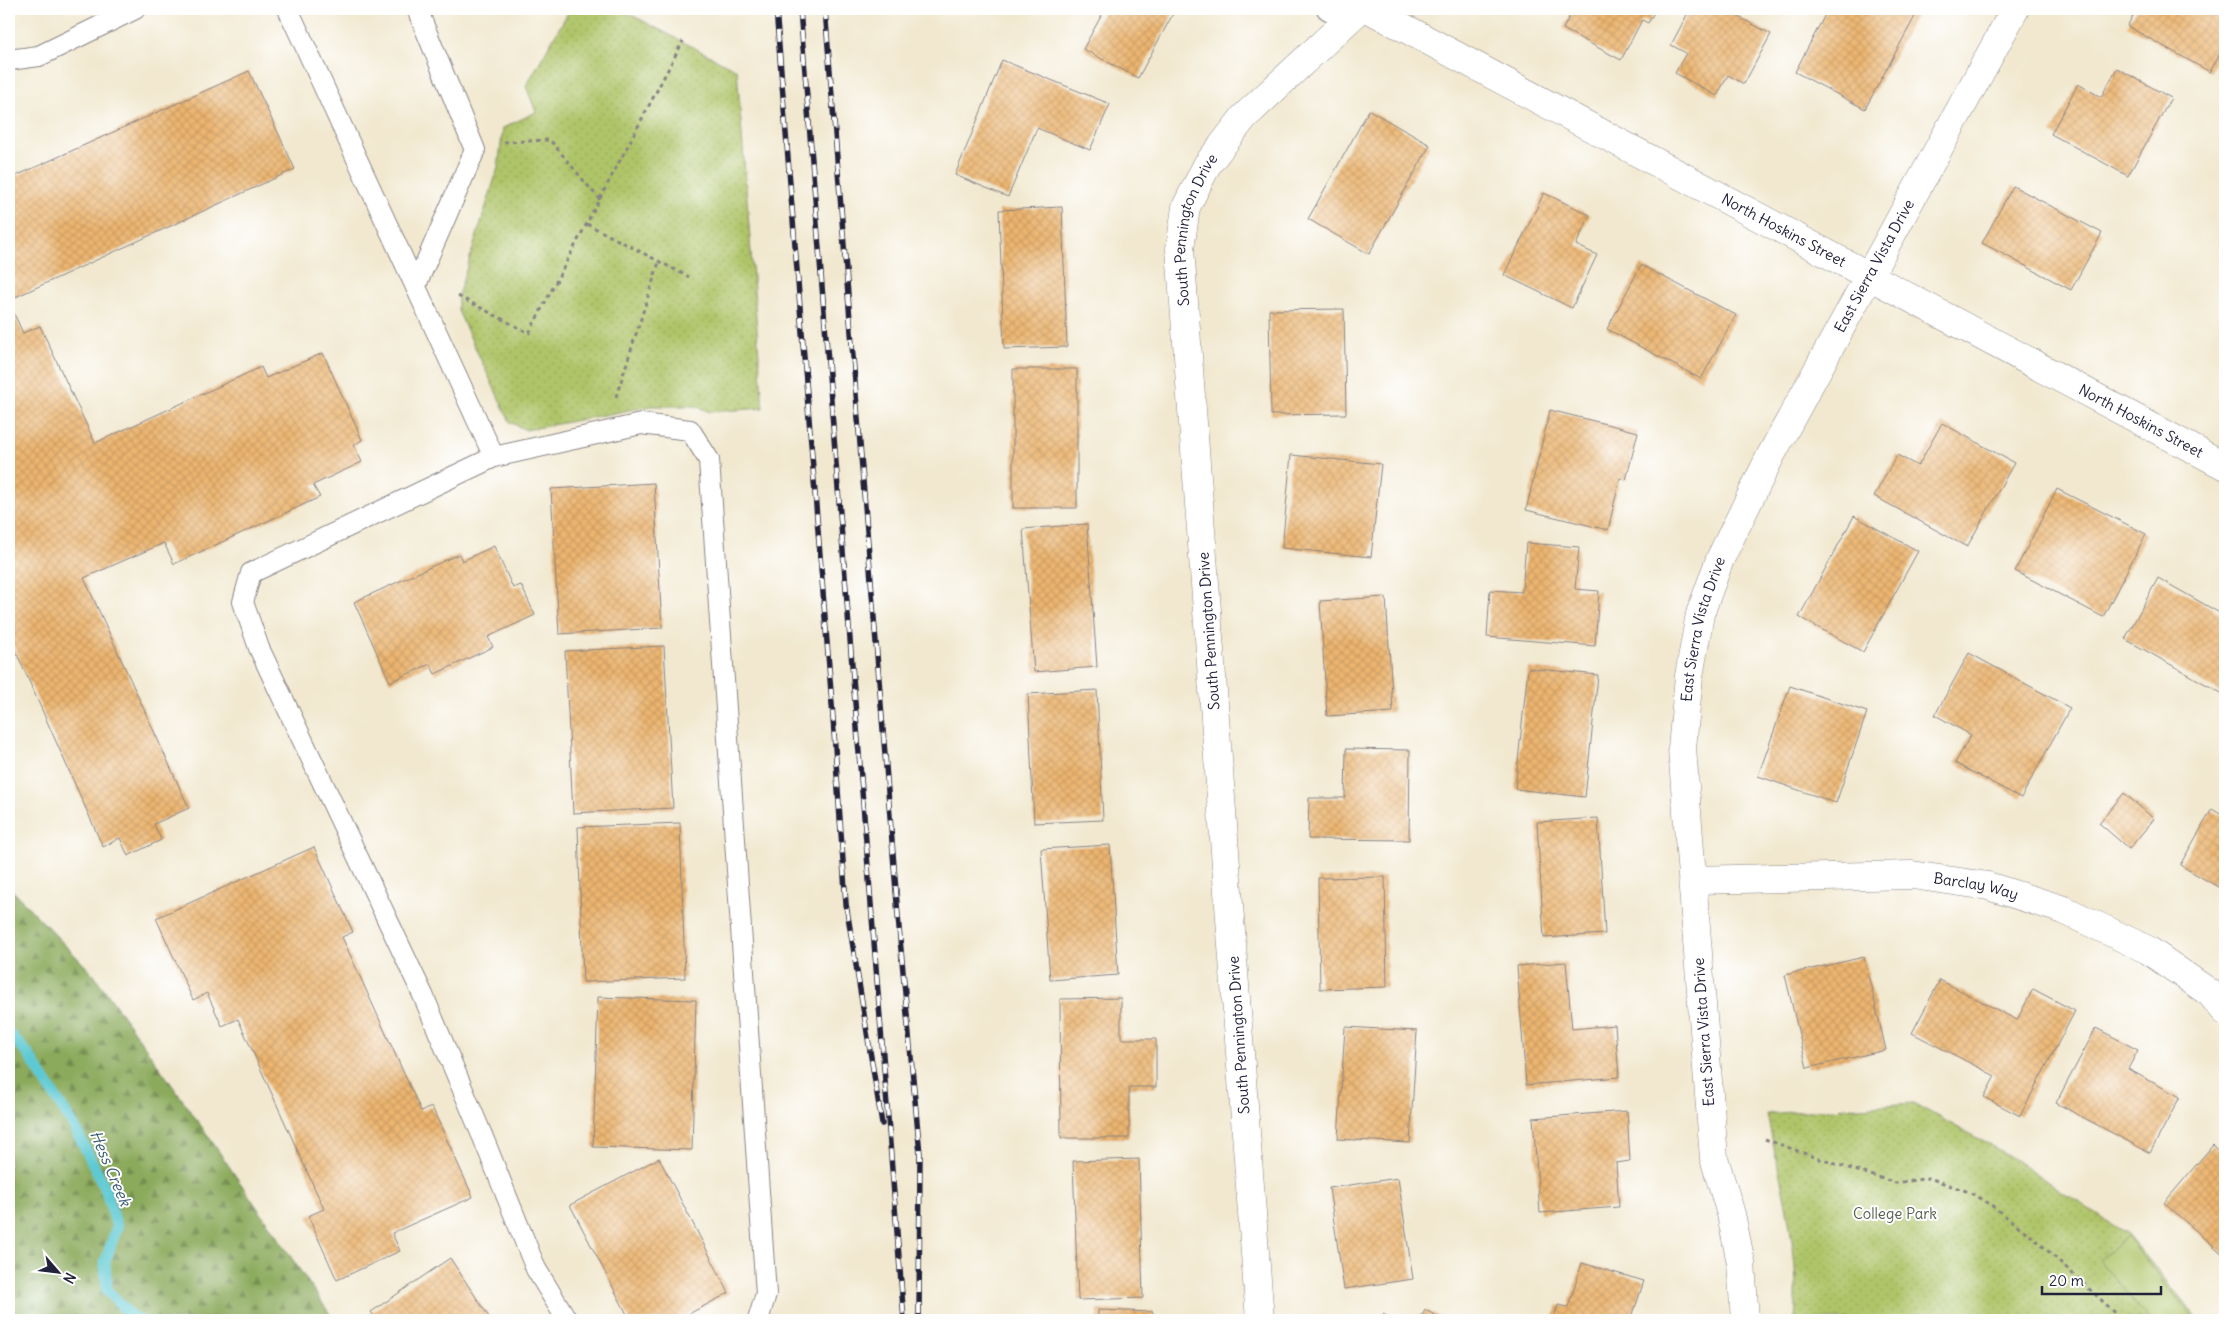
<svg xmlns="http://www.w3.org/2000/svg" width="2234" height="1329" viewBox="0 0 2234 1329" font-family="Delius,sans-serif">
  <defs>
    <pattern id="green-dots" width="8" height="8" patternUnits="userSpaceOnUse" patternTransform="scale(1.25)"><rect width="8" height="8" fill="#afc468"/><path d="M2 2h.1M6 6h.1" fill="none" stroke="#96a85b" stroke-width="1.8" stroke-linecap="round"/></pattern>
    <pattern id="forest-firs" width="22" height="20" patternUnits="userSpaceOnUse" patternTransform="scale(1.25)"><rect width="22" height="20" fill="#8baa5c"/><path d="M5 1l3.5 6h-7zM16 11l3.5 6h-7z" fill="#718a4d"/></pattern>
    <pattern id="building-cross-hatch" width="8" height="8" patternUnits="userSpaceOnUse" patternTransform="scale(1.25)"><rect width="8" height="8" fill="#ecb570"/><path d="M0 0l8 8M0 8l8-8" fill="none" stroke="#ca9b62"/></pattern>
  </defs>
  <rect width="100%" height="100%" fill="#fff"/>
  <filter id="ink" filterUnits="userSpaceOnUse"><feTurbulence type="fractalNoise" baseFrequency=".02" numOctaves="2"/><feDisplacementMap in="SourceGraphic" scale="10" xChannelSelector="R" yChannelSelector="G"/><feConvolveMatrix kernelMatrix="1 2 1 2 8 2 1 2 1" color-interpolation-filters="sRGB"/></filter>
  <filter id="wash" filterUnits="userSpaceOnUse"><feTurbulence type="fractalNoise" baseFrequency=".0096" numOctaves="4" result="noise"/><feDisplacementMap in="SourceGraphic" scale="20" xChannelSelector="R" yChannelSelector="G"/><feGaussianBlur stdDeviation="1.12" result="paint"/><feColorMatrix in="noise" values="0 0 0 0 0 0 0 0 0 0 0 0 0 0 0 0 0 1.4 0 .05"/><feComposite in="paint" operator="in"/></filter>
  <g filter="url(#wash)">
    <rect width="100%" height="100%" fill="#f1e8cf"/>
    <!-- green -->
    <path fill="url(#green-dots)" stroke="#687352" d="M570,9H620L737,70L763,408L710,412L695,406H651L526,430L510,422L458,311V296L498,168L503,128L536,112L526,86Z
      M1913,1103L2006,1154L2128,1235L2199,1320H1795C1801,1252 1780,1181 1767,1114Z"/>
    <!-- forest -->
    <path fill="url(#forest-firs)" stroke="#56664c" d="M9,887L94,975L211,1140L334,1320H9Z"/>
    <!-- pitch -->
    <path fill="#afc468" stroke="#687352" d="M2127,1237L2195,1320H2149L2099,1260Z"/>
    <g fill="none" stroke-linecap="round" stroke-linejoin="round">
      <!-- stream -->
      <path stroke="#5dc9d3" stroke-width="11" d="M9,1033L28,1054L75,1128L105,1188L117,1227L105,1262L107,1290L131,1316L140,1320"/>
    </g>
    <g id="blocks">
      <!-- building -->
      <path fill="url(#building-cross-hatch)" d="M1105,9H1167L1174,12L1138,78L1083,49Z
        M1573,9H1656L1648,23L1642,20L1621,60L1563,29Z
        M1690,9H1724L1771,34L1744,84L1728,75L1717,96L1675,73L1686,53L1671,45Z
        M1828,9H1919L1865,109L1795,72Z
        M2137,9H2225V45L2210,72L2127,26Z
        M1002,60L1110,104L1090,150L1037,128L1008,197L955,175Z
        M2117,68L2171,98L2128,176L2051,134L2078,84L2101,97Z
        M249,71L295,169L9,300V179Z
        M1369,110L1430,145L1369,254L1308,219Z
        M2013,186L2102,233L2071,290L1982,243Z
        M1544,193L1590,215L1576,245L1597,255L1572,308L1504,275Z
        M1062,207L1067,347L1004,349L999,210Z
        M1641,265L1736,315L1701,379L1607,329Z
        M9,303L23,333L40,326L95,443L261,367L266,378L323,353L362,440L354,445L362,462L313,485L320,497L174,564L164,543L84,578L189,808L154,824L161,840L128,856L120,838L103,847L9,636Z
        M1344,309L1346,414L1271,415L1269,310Z
        M1013,369H1077V508H1013Z
        M1550,410L1638,432L1626,480L1620,478L1608,530L1526,510Z
        M1942,423L2014,463L1967,547L1874,496L1897,455L1918,466Z
        M1291,455L1381,464L1371,557L1282,548Z
        M654,483L662,628L559,634L551,489Z
        M2057,489L2146,534L2103,617L2015,571Z
        M1854,516L1918,551L1863,652L1799,617Z
        M1087,524L1097,667L1034,672L1023,529Z
        M1526,543L1579,547L1575,589L1599,591L1595,646L1487,637L1490,590L1522,592Z
        M494,546L513,588L521,585L535,615L488,637L493,647L435,674L430,664L390,682L354,602L459,554L462,561Z
        M2158,578L2225,616V695L2125,639Z
        M1386,597L1393,712L1327,716L1320,601Z
        M664,646L673,808L573,813L565,651Z
        M1969,653L2070,708L2021,798L1955,763L1971,735L1935,715Z
        M1528,668L1598,675L1585,797L1515,789Z
        M1790,686L1867,712L1836,803L1758,776Z
        M1097,690L1103,820L1034,823L1028,694Z
        M1346,749L1410,750L1409,840L1308,839L1309,798H1345Z
        M2124,793L2154,819L2129,849L2099,823Z
        M2212,809L2225,817V891L2180,865Z
        M1598,818L1605,934L1544,938L1537,822Z
        M680,823L685,978L583,982L578,827Z
        M1110,845L1118,975L1050,980L1041,849Z
        M314,847L353,932L342,937L421,1111L432,1107L473,1197L392,1233L400,1251L337,1280L308,1216L324,1209L238,1019L222,1026L207,993L193,1000L156,918Z
        M1385,877L1387,987L1320,989L1318,878Z
        M1864,957L1886,1050L1807,1068L1785,975Z
        M1566,962L1572,1029L1615,1025L1619,1077L1526,1085L1517,966Z
        M1940,980L2017,1020L2033,989L2075,1011L2020,1116L1984,1097L1995,1076L1912,1033Z
        M598,997L696,1000L692,1150L593,1147Z
        M1121,998V1039H1156V1087H1129V1138H1061L1060,999Z
        M1345,1027L1417,1031L1410,1143L1338,1139Z
        M2096,1028L2138,1050L2128,1069L2180,1097L2150,1153L2056,1103Z
        M1627,1111L1630,1161L1616,1163L1619,1207L1540,1213L1533,1118Z
        M2213,1145L2225,1156V1256L2164,1203Z
        M659,1158L729,1293L677,1320H630L570,1205Z
        M1139,1159L1143,1298L1078,1300L1073,1161Z
        M1398,1178L1413,1279L1344,1289L1329,1188Z
        M450,1258L491,1320H377L371,1312Z
        M1582,1263L1644,1281L1631,1320H1553L1558,1305L1568,1307Z
        M1098,1310L1153,1312V1320H1098Z
        M1425,1310L1445,1320H1420Z
        M1383,1314L1394,1320H1380Z"/>
    </g>
  </g>
  <g filter="url(#ink)">
    <use href="#blocks" fill-opacity="0" stroke="#8a8585" stroke-width="1"/>
    <g fill="none" stroke-linecap="round" stroke-linejoin="round">
      <!-- service casing -->
      <g stroke="#8a8585" stroke-width="22">
        <path id="service" d="M288,9L494,457
          M1327,9L1347,21
          M9,60L39,56L135,9
          M416,285L475,150L417,9
          M567,1320L536,1269L484,1140L423,995L259,648L243,602L251,573L494,457L641,424L690,430L709,460L766,1294L758,1320"/>
      </g>
      <!-- minor casing -->
      <g stroke="#8a8585" stroke-width="29">
        <g id="minor">
          <path id="s1" d="M1369,9L2225,466"/>
          <path id="s2" d="M1693,880L1912,875L1988,886L2064,910L2148,950L2210,993L2225,1011"/>
          <path id="s3" d="M1260,1320L1180,249L1186,207L1207,165L1244,117L1360,9"/>
          <path id="s4" d="M1745,1320L1741,1263L1731,1214L1714,1158L1682,748L1689,676L1700,614L1720,559L1771,455L2015,9"/>
        </g>
      </g>
      <!-- path -->
      <path stroke="#8a8585" stroke-width="3" stroke-dasharray="4 4" stroke-linecap="butt" d="M504,142L550,140L600,200
        M587,224L689,277
        M458,296L529,333L683,41
        M616,397L659,262
        M1765,1139L1820,1159L1896,1183L1929,1178L1969,1192L1991,1205L2035,1239L2123,1320"/>
      <!-- service -->
      <use href="#service" stroke="#fff" stroke-width="20"/>
      <!-- minor -->
      <use href="#minor" stroke="#fff" stroke-width="28"/>
      <!-- rail casing -->
      <g stroke="#22223b" stroke-width="5.5">
        <path id="rail" d="M776,9L832,704L846,904L882,1124
          M800,9L904,1320
          M825,9L899,928L920,1154L919,1320"/>
      </g>
      <!-- rail -->
      <use href="#rail" stroke="#fff" stroke-width="4" stroke-dasharray="11" stroke-linecap="butt"/>
    </g>
  </g>
  <g text-anchor="middle" stroke-width="4" stroke-linejoin="round" paint-order="stroke">
    <!-- street labels -->
    <g font-size="15" fill="#22223b" stroke="#fff">
      <text dy="5" stroke="none"><textPath href="#s1" startOffset="470">North Hoskins Street</textPath></text>
      <text dy="5" stroke="none"><textPath href="#s3" startOffset="1096">South Pennington Drive</textPath></text>
      <text dy="5" stroke="none"><textPath href="#s4" startOffset="1102">East Sierra Vista Drive</textPath></text>
      <text dy="5" stroke="none"><textPath href="#s1" startOffset="875">North Hoskins Street</textPath></text>
      <text transform="translate(1209 631) rotate(-94)" y="5">South Pennington Drive</text>
      <text dy="5" stroke="none"><textPath href="#s4" startOffset="698">East Sierra Vista Drive</textPath></text>
      <text dy="5" stroke="none"><textPath href="#s2" startOffset="284">Barclay Way</textPath></text>
      <text transform="translate(1704 1032) rotate(-94)" y="5">East Sierra Vista Drive</text>
      <text transform="translate(1239 1035) rotate(-94)" y="5">South Pennington Drive</text>
    </g>
    <!-- park labels -->
    <g font-size="15" fill="#535b4b" stroke="#fff">
      <text x="1895" y="1219">College Park</text>
    </g>
    <!-- water labels -->
    <g font-size="16" font-style="italic" fill="#375c70" stroke="#fff">
      <text transform="translate(111 1168) rotate(67)" y="6">Hess Creek</text>
    </g>
  </g>
  <!-- margin -->
  <rect width="2234" height="1329" fill="none" stroke="#fff" stroke-width="30"/>
  <!-- north arrow -->
  <g transform="translate(58 1272) rotate(118)" stroke="#ffffff" stroke-width="4" paint-order="stroke">
  <path d="M0-4L9 19L0 12L-9 19Z" fill="#22223b"/>
  <text y="-8" font-size="14" font-weight="bold" text-anchor="middle" fill="#22223b">N</text>
  </g>
  <!-- scale -->
  <path d="M2042 1286v8h119v-8" fill="none" stroke="#22223b" stroke-width="2.5"/>
  <text x="2049" y="1286" font-size="15" fill="#22223b" stroke="#ffffff" stroke-width="4" paint-order="stroke">20 m</text>
</svg>
